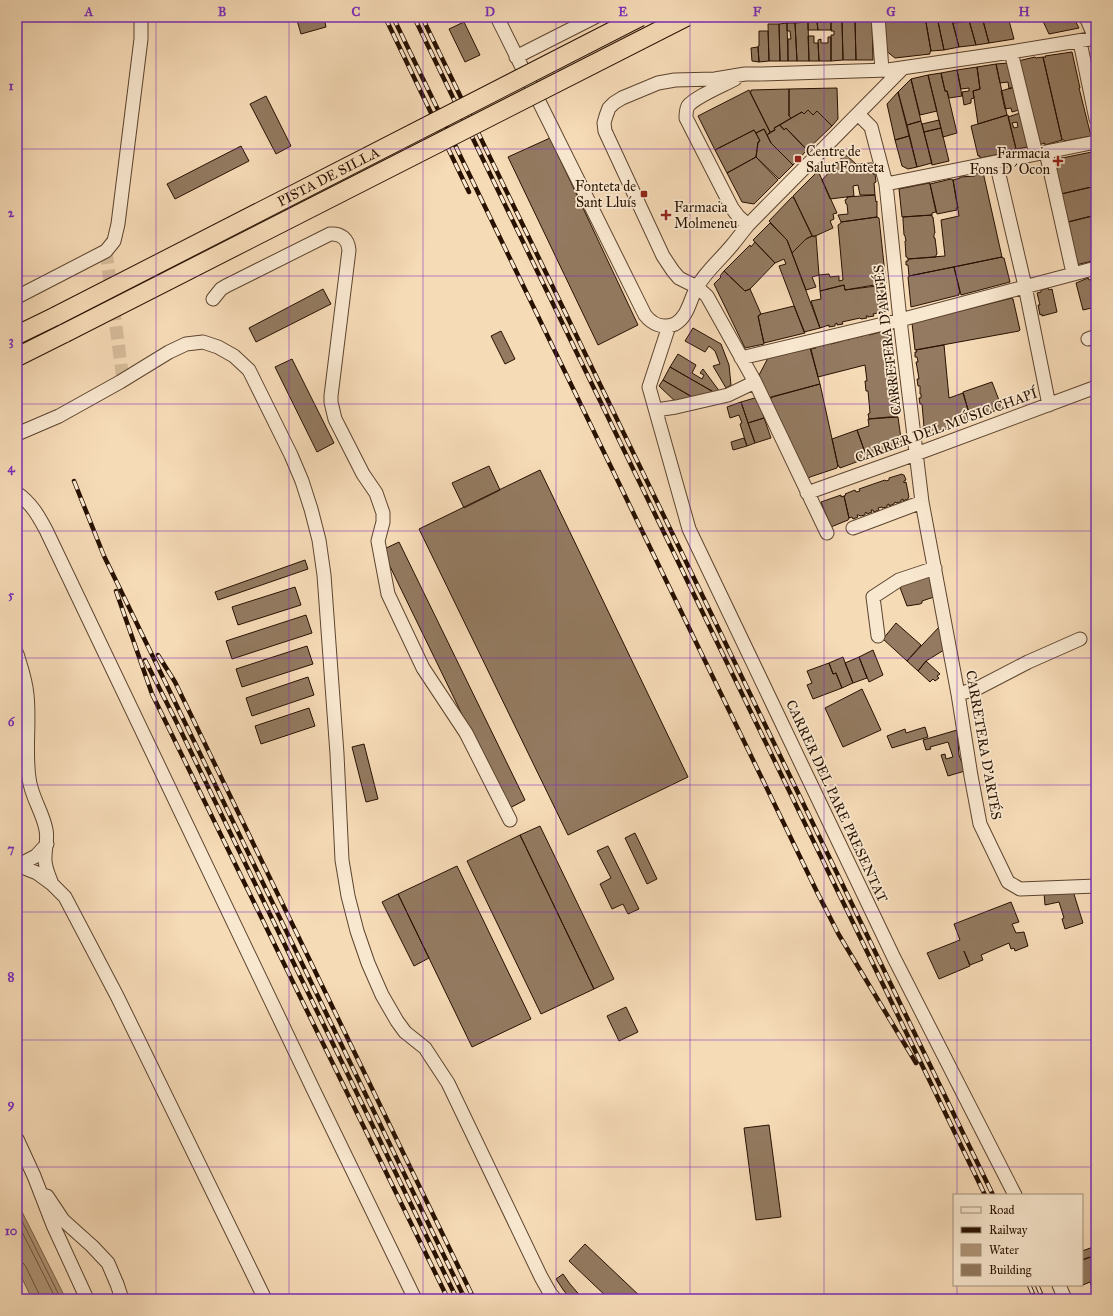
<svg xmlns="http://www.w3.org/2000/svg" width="1113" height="1316" viewBox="0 0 1113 1316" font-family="'IM FELL Great Primer',serif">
  <rect width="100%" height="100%" fill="#f6dbb7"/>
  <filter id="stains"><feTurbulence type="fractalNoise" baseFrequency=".005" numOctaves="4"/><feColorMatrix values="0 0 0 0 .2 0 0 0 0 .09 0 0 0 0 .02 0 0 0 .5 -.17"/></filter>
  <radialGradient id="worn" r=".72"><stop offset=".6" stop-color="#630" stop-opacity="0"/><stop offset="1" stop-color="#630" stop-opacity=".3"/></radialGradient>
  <!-- water -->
  <path fill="#b09679" stroke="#7a6149" d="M17,1202L66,1299H32L17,1268Z"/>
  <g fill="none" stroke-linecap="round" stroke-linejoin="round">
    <!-- shore -->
    <path stroke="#6c543d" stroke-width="1" d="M17,1211L61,1299
      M17,1222L56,1299
      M17,1262L23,1263L26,1267L39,1294L40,1299"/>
  </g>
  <!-- building -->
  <path fill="#937a60" stroke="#281101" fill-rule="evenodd" d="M296,17H324L326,27L301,34Z
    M882,17H925L931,51L930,52V54L895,58L885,50Z
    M925,17H937L944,50L931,51Z
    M937,17H951L959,47L944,50Z
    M960,17H968L976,45L959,47L953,23L962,22Z
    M968,17H982L989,43L976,45Z
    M982,17H1008L1014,39L989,43Z
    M1041,17H1073L1079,28L1049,34Z
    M872,20L873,60H856L855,21Z
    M842,21L843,60L831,61V35H834V31H831V22Z
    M842,21H855L856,60H843Z
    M464,22L480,55L465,62L449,29Z
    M808,22L809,61H797L795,23Z
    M808,22H817L818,30H808Z
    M817,22H831V30H818Z
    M787,23L788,61H780L779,24Z
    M787,23H795L797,61H788V39H791L790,31H787Z
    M768,24H779L780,61H769Z
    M759,31H768L769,61L759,62L758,47V46H759Z
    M808,36H814V43H818L819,61H809Z
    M828,37H831V61H819L818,40L821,39V43H828Z
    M758,47L759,62L752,61L751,48Z
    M1072,52L1080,88H1079L1091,136L1065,141L1064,140H1062L1043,57H1046L1045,56Z
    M1035,57L1036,58L1043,57L1062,140L1045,145V143L1038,145L1018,61Z
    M1009,63L1014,87L1009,89L1008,82L1000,83L996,64Z
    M996,64L1007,115L978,124L973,91L980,89L977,67Z
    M977,67L980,89L973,91L974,98L971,99V103L964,105L962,92L969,91V88L961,89L957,70Z
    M957,70L962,96L949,98L947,91H945L941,73Z
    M941,73L945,91H947L957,133L943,137L928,75Z
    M928,75L937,111L920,115L911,79Z
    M911,79L921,121L907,125L898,92Z
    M1014,87L1019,110L1012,112L1011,108L1005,109L1001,91Z
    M837,88L838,119L832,126L817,111L813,115L808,110L804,114L802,112L791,118L789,116V89Z
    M789,89V116L791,118L774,128L775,130L770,132L750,92H751V90Z
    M749,90L770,132L767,135L764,129L756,133L754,130L715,150L698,116Z
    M898,92L909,136L895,140L887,104Z
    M266,96L291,146L276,154L250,104Z
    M808,110L813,115L817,111L832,126L807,150L786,128L784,130L780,125L802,112L804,114Z
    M1020,113L1028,147L1016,149L1008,117ZM1017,122L1018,127L1014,128L1012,123Z
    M1008,115L1016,149H1014L1015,151L980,158V156H978L971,126Z
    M939,120L941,128L924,132L922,124Z
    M921,121L932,163L917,167L907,125Z
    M780,125L784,130L786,128L807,150L793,165L771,143L767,135L775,130L774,128Z
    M941,128L949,161L932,165L924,132Z
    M764,129L771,143L793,165L779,179L756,157L758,142L760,141L756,133Z
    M754,130L760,141L758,142L756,157L727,173L715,150Z
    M909,136L917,167L908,169L902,166L895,140Z
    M550,138L638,325L598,345L508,157Z
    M241,146L249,161L175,199L167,184Z
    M1092,152L1096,171V186L1061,194L1053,161L1058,160L1057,159Z
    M845,154L856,164L872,163L873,174H875L876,182L874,183L875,195H860L858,185L853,186L854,196L830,199L822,180L832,169L831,168L836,162L837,163Z
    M756,157L778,180L754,204L742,202L727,173Z
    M817,172L819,173L837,213L833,214L834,219L830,221L833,228L813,237L793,196Z
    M983,172L1002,257L909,276L908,265H906V261H908V259L945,256L941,220L959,216L953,180L960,178V177L975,176V174Z
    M951,179L953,180L958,208H956L957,210L937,214L930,184Z
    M929,183L930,184L936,212L932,213V215L902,217L899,189Z
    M1096,186V215L1068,222L1061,194Z
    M875,195L876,202L877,201V217L841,222L838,215L848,214L847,204H846L845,200L847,199V197Z
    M792,197L794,198L812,236L806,239L792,253L787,240L769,221Z
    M932,215V217H933L935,233L934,234V238H935L937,254L936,255V257L908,259L907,257H906L905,241H906L905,236L904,235L903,220V217Z
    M1096,215V260L1076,265L1068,222Z
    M877,217L879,218L886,283L845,290L844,285L820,291L819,275L829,274L830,277L839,276V281L843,280L838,225L841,223V222Z
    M770,223L787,240L820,328L804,332L779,266L786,264L784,259L775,263L753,240Z
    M812,236H816L819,275L812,277L816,287L806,290L792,253L806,239Z
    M755,242L775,263L750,289L745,291L724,271L750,245L751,247Z
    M1002,257L1003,258H1004L1010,282L961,295L954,267Z
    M954,267L960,293H959V295L911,307L908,277L909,276Z
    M724,271L745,291L750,289L761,314L758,316L764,344L745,348L714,284L721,277L720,276Z
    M1088,278L1089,280L1096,278V307L1083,310L1076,283Z
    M844,285L845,290L884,285L885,295H887V300L885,301V303H887L888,309H886V311L873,314L874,316L868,317V316H866L867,318L861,319L860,318L842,322L843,324L837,325V323L835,324V326L829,327V325L820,328L811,301L821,299L820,291Z
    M1048,288L1049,290L1052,289L1057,312L1042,316V314L1040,315L1038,305H1040L1037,293L1041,292V290Z
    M323,289L331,304L256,342L249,328Z
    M1012,298V299H1013L1020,330L1019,331L915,350L912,323Z
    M794,306L805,333L764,343L758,316L761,314Z
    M693,328L721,344L729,365L731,385L726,388L713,366L720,364L715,351L709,346L705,352L685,341Z
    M888,330L892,371H894L895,378H893L894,388H896V395L895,396L896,404H897L898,411H896L897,417L869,419L868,414L870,413L868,391H866L865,381H867L865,365L818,377L811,349L816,348L815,346L822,345L823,346H824V344L831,342V344L842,341L841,340L848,338V340L850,339V338L863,336L862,335L868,333L869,335Z
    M501,331L515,359L505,364L491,336Z
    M1095,344H1096V364L1092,347L1096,345Z
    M944,345L949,398L963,393L971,420L960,423L961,425L955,427L954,426L949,427L950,428L934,433L935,434L925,436L922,427H924L922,404H920L919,398H921V394H920V386H918L917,379H919L917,367L916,362H918L917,357H915V352H917L916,350Z
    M810,348L820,384L769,398L758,377L768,358Z
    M678,354L696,365L692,373L702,379L704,375L700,373L703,369L720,392L717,394L670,367Z
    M292,359L334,443L317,452L275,367Z
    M670,367L717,394L697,400L663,380Z
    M663,380L696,399L678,404L659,386Z
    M992,382L1002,408L971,420L963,392Z
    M820,384L838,466L837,467V468L810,477L808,479L770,399H771V397Z
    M758,397L764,418L748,423L741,402Z
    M741,402L755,443L747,446L740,424L742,423L739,415L730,418L727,407Z
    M889,417H898L902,446L867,458L857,430L869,426L868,419Z
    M764,418L771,438L755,443L748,423Z
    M857,430L867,458L840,468L839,466H838L832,439Z
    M744,438L747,446L733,450L731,442Z
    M489,466L500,490L464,508L452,483Z
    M540,470L688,777L568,835L419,529Z
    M902,474L903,475H904L906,480L904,481V483L906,482L909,497L908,498V499L903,501V499L901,500V502L896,503V502L894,503V504L889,506V504L887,505V507L882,508V507L878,508L879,510L874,512L873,510H871L872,512L867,514L866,512L865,513V515L860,516L859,515H857L858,517L853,519L852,517L849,518L844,496L846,495L845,494L855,490L856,492L860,491L859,489L885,480L886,481L889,480V478Z
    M841,495V497L844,496L849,518L848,520L831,527L821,502Z
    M399,542L525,800L508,809L382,550Z
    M305,560L308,569L218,600L215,592Z
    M929,575L934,597L922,601V603L920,604L907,606L899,585Z
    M295,587L301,605L238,625L232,607Z
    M306,615L312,633L232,659L226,641Z
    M896,623L921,645L907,661L883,639Z
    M940,626L944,650L926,661L918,671L907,661Z
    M307,646L313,664L242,687L236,669Z
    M873,650L883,675L869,682L859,657Z
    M843,657L853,683L842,688L836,673L833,674L829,663Z
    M859,657L867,678L853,683L845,663Z
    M926,661L940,674L937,676L939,678L935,681L933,679L930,682L918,671Z
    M829,663L833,674L836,673L842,688L813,699L807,685L812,683L807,671Z
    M308,677L314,695L252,716L246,698Z
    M862,689L881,730L843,747L825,708Z
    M309,708L315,726L261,744L255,726Z
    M925,727L928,737L892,748L887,736L905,729L906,733Z
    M957,730L959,755L965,771L948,776L941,755L945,754L946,759L953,757L948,742L930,747L931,749L926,750L923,740Z
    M364,744L378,799L366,802L352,747Z
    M540,826L614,979L594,989L520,835Z
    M635,833L657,879L647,884L625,838Z
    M520,835L594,989L541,1014L467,861Z
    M608,846L639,909L628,914L623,904L612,909L600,884L611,878L597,851Z
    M457,866L531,1019L472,1047L398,894Z
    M1073,891L1083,923L1065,929L1062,919L1064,918L1059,902L1045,905L1044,893Z
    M398,894L429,958L414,966L382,902Z
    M1011,902L1019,922L1012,924L1016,933L1024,932L1028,946L1015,951L1014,948L1011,949L1009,943L981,955L983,960L970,965L964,951L970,966L939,979L927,953L960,940L954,924Z
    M626,1007L638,1032L619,1041L607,1016Z
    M769,1125L781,1217L756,1220L744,1128Z
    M585,1244L643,1299H609L569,1261Z
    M1096,1246V1255L1082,1260V1251Z
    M1096,1255V1290L1093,1291L1090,1282L1083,1285L1082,1281V1260Z
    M563,1274L570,1284L583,1299H571L564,1291L556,1279Z"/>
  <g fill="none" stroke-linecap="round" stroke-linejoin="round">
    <!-- minor-tunnel -->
    <path stroke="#d7bd9c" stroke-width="13" stroke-dasharray="13 6" stroke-linecap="butt" d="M106,251L123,380"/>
    <!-- minor casing -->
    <g stroke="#5c442e" stroke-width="15">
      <path id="minor" d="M497,17L645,315C652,324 663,329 675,324C688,317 690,299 697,287C706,271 721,259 733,244C738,238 743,231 748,225L903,68
        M878,17L882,70
        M1086,17L1095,38
        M1080,42L1096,119
        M1011,52L1036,154
        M516,57L595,17
        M735,79C724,85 695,97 688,106C686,110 686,114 686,118L732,208L738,216L748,225
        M858,114L871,127L886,184L900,320L922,502L958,694L971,776L980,824L1008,882L1020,889L1096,886
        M1046,152L1073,273
        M996,162L1025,286L1049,405
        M886,184L1096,142
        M17,297L106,251L114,241L118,224L141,39V17
        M213,299L221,289L226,286L330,234C341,233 348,239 349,250L331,396V402L335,419L363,474L376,493L383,513V522L378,541L388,594L423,668L466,733L510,820
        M669,326L649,387L689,529L894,958L1015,1195
        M1088,339L1096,336
        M741,358L900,320L1096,268
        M656,410L676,407L728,395L755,382
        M17,434L59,416L120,382L169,352L186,344L203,342L218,347L234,356L249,370L291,455L302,481L311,509L319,540L324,575L337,754L342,860L348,896L357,931L368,963L382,995L397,1021L405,1032L425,1048L448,1083L541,1277L550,1293L555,1299
        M17,493C31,503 38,515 46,530L314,1091L415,1299
        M807,493L916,454L1096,387
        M853,528L922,502
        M827,533L755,382L707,296L697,287L679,278L673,271L663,256L605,131L604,123L606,116L609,108L614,103L622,98L658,83L675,80L715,79L745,74H759L888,70L1011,52L1096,38
        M878,636L873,597L899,580L935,568
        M17,654C21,667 26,681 27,695C30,723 25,750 29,778C31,797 43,812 46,830C48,839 45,848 45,857C44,866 49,876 52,884
        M958,694L976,689L1028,662L1080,639
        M17,865L37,873L52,884L65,897L117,996L265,1299
        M19,865L36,856L47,844
        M17,1139L34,1176L53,1225L87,1299
        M47,1196L63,1220L92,1246L108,1263L117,1284L122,1299
        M1059,1285L1065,1299"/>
    </g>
    <!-- highway casing -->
    <g stroke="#281101" stroke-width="20">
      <path id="highway" d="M17,335L56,316
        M17,357L65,333"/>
    </g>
    <!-- minor -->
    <use href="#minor" stroke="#f9e8d0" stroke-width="13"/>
    <!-- highway -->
    <use href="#highway" stroke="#f6dbb7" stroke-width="18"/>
    <!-- rail casing -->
    <g stroke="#281101" stroke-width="4.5">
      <path id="rail" d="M385,17L469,192
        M393,17L818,894L839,935L916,1063
        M414,17L985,1195
        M422,17L993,1195
        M74,481L104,556L465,1299
        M116,591L152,694L448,1299
        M158,655L175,682L189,711L474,1299
        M145,660L175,719L457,1299
        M1029,1285L1035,1299
        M1037,1285L1043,1299"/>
    </g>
    <!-- rail -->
    <use href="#rail" stroke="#f9e8d0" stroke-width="3" stroke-dasharray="9" stroke-linecap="butt"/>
    <!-- highway-bridge casing -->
    <g stroke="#281101" stroke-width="20" stroke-linecap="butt">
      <g id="highway-bridge">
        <path id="s1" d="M56,316L640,17"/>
        <path d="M65,333L686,17"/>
      </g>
    </g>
    <!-- highway-bridge -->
    <use href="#highway-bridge" stroke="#f6dbb7" stroke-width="18"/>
  </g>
  <!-- grid -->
  <path fill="none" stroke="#7b2cbf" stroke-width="1" stroke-opacity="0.55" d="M156,17V1299M289,17V1299M423,17V1299M556,17V1299M690,17V1299M824,17V1299M957,17V1195M17,149H1096M17,276H1096M17,404H1096M17,531H1096M17,658H1096M17,785H1096M17,912H1096M17,1040H1096M17,1167H1096M957,1285V1299"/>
  <!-- markers -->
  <g fill="#8f2418" stroke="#f9e8d0" stroke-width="1.5">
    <rect x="794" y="155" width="8" height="8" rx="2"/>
    <path d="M1056 155h4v4h4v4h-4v4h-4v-4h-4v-4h4z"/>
    <rect x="640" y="190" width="8" height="8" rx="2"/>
    <path d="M664 209h4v4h4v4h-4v4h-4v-4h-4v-4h4z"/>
  </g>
  <g text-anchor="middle" stroke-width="3.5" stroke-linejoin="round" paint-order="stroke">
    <!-- poi labels -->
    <g font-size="14" fill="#281101" stroke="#f9e8d0" text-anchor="start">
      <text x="806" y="156">Centre de<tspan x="806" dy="16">Salut Fonteta</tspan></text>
      <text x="1050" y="158" text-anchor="end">Farmacia<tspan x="1050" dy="16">Fons D´Ocon</tspan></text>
      <text x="636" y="191" text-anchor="end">Fonteta de<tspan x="636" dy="16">Sant Lluís</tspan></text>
      <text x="674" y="212">Farmacia<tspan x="674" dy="16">Molmeneu</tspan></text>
    </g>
    <!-- street labels -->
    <g font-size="14" fill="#281101" stroke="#f9e8d0">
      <text dy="5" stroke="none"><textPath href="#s1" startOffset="306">PISTA DE SILLA</textPath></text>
      <text transform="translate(887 340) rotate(-97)" y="5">CARRETERA D'ARTÉS</text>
      <text transform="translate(946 425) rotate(-20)" y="5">CARRER DEL MÚSIC CHAPÍ</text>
      <text transform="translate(984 745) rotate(80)" y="5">CARRETERA D'ARTÉS</text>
      <text transform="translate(837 801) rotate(65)" y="5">CARRER DEL PARE PRESENTAT</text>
    </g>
  </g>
  <!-- margin -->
  <rect width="1113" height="1316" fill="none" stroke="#f6dbb7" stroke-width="44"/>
  <!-- legend -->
  <rect x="953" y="1194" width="130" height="92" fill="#f9e8d0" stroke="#a5927d"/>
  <rect x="961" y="1207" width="20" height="6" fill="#f9e8d0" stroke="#a5927d"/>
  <text x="989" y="1214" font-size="12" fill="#281101">Road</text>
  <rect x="961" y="1227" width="20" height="6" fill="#281101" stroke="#a5927d"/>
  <text x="989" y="1234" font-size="12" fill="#281101">Railway</text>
  <rect x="961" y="1244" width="20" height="12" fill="#b09679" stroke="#a5927d"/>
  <text x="989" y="1254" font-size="12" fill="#281101">Water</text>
  <rect x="961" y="1264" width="20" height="12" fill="#937a60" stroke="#a5927d"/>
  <text x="989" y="1274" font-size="12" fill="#281101">Building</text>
  <rect x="22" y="22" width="1069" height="1272" fill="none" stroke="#7b2cbf" stroke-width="1.5"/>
  <g font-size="13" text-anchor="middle" font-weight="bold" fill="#7b2cbf">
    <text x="89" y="16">A</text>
    <text x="222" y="16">B</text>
    <text x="356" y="16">C</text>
    <text x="490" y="16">D</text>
    <text x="623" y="16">E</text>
    <text x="757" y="16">F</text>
    <text x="891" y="16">G</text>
    <text x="1024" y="16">H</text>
    <text x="11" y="90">1</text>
    <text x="11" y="217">2</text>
    <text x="11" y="345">3</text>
    <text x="11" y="472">4</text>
    <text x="11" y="599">5</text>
    <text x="11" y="726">6</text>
    <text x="11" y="853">7</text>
    <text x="11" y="981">8</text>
    <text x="11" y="1108">9</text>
    <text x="11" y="1235">10</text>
  </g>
  <rect width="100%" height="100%" filter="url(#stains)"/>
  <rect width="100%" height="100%" fill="url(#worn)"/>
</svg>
